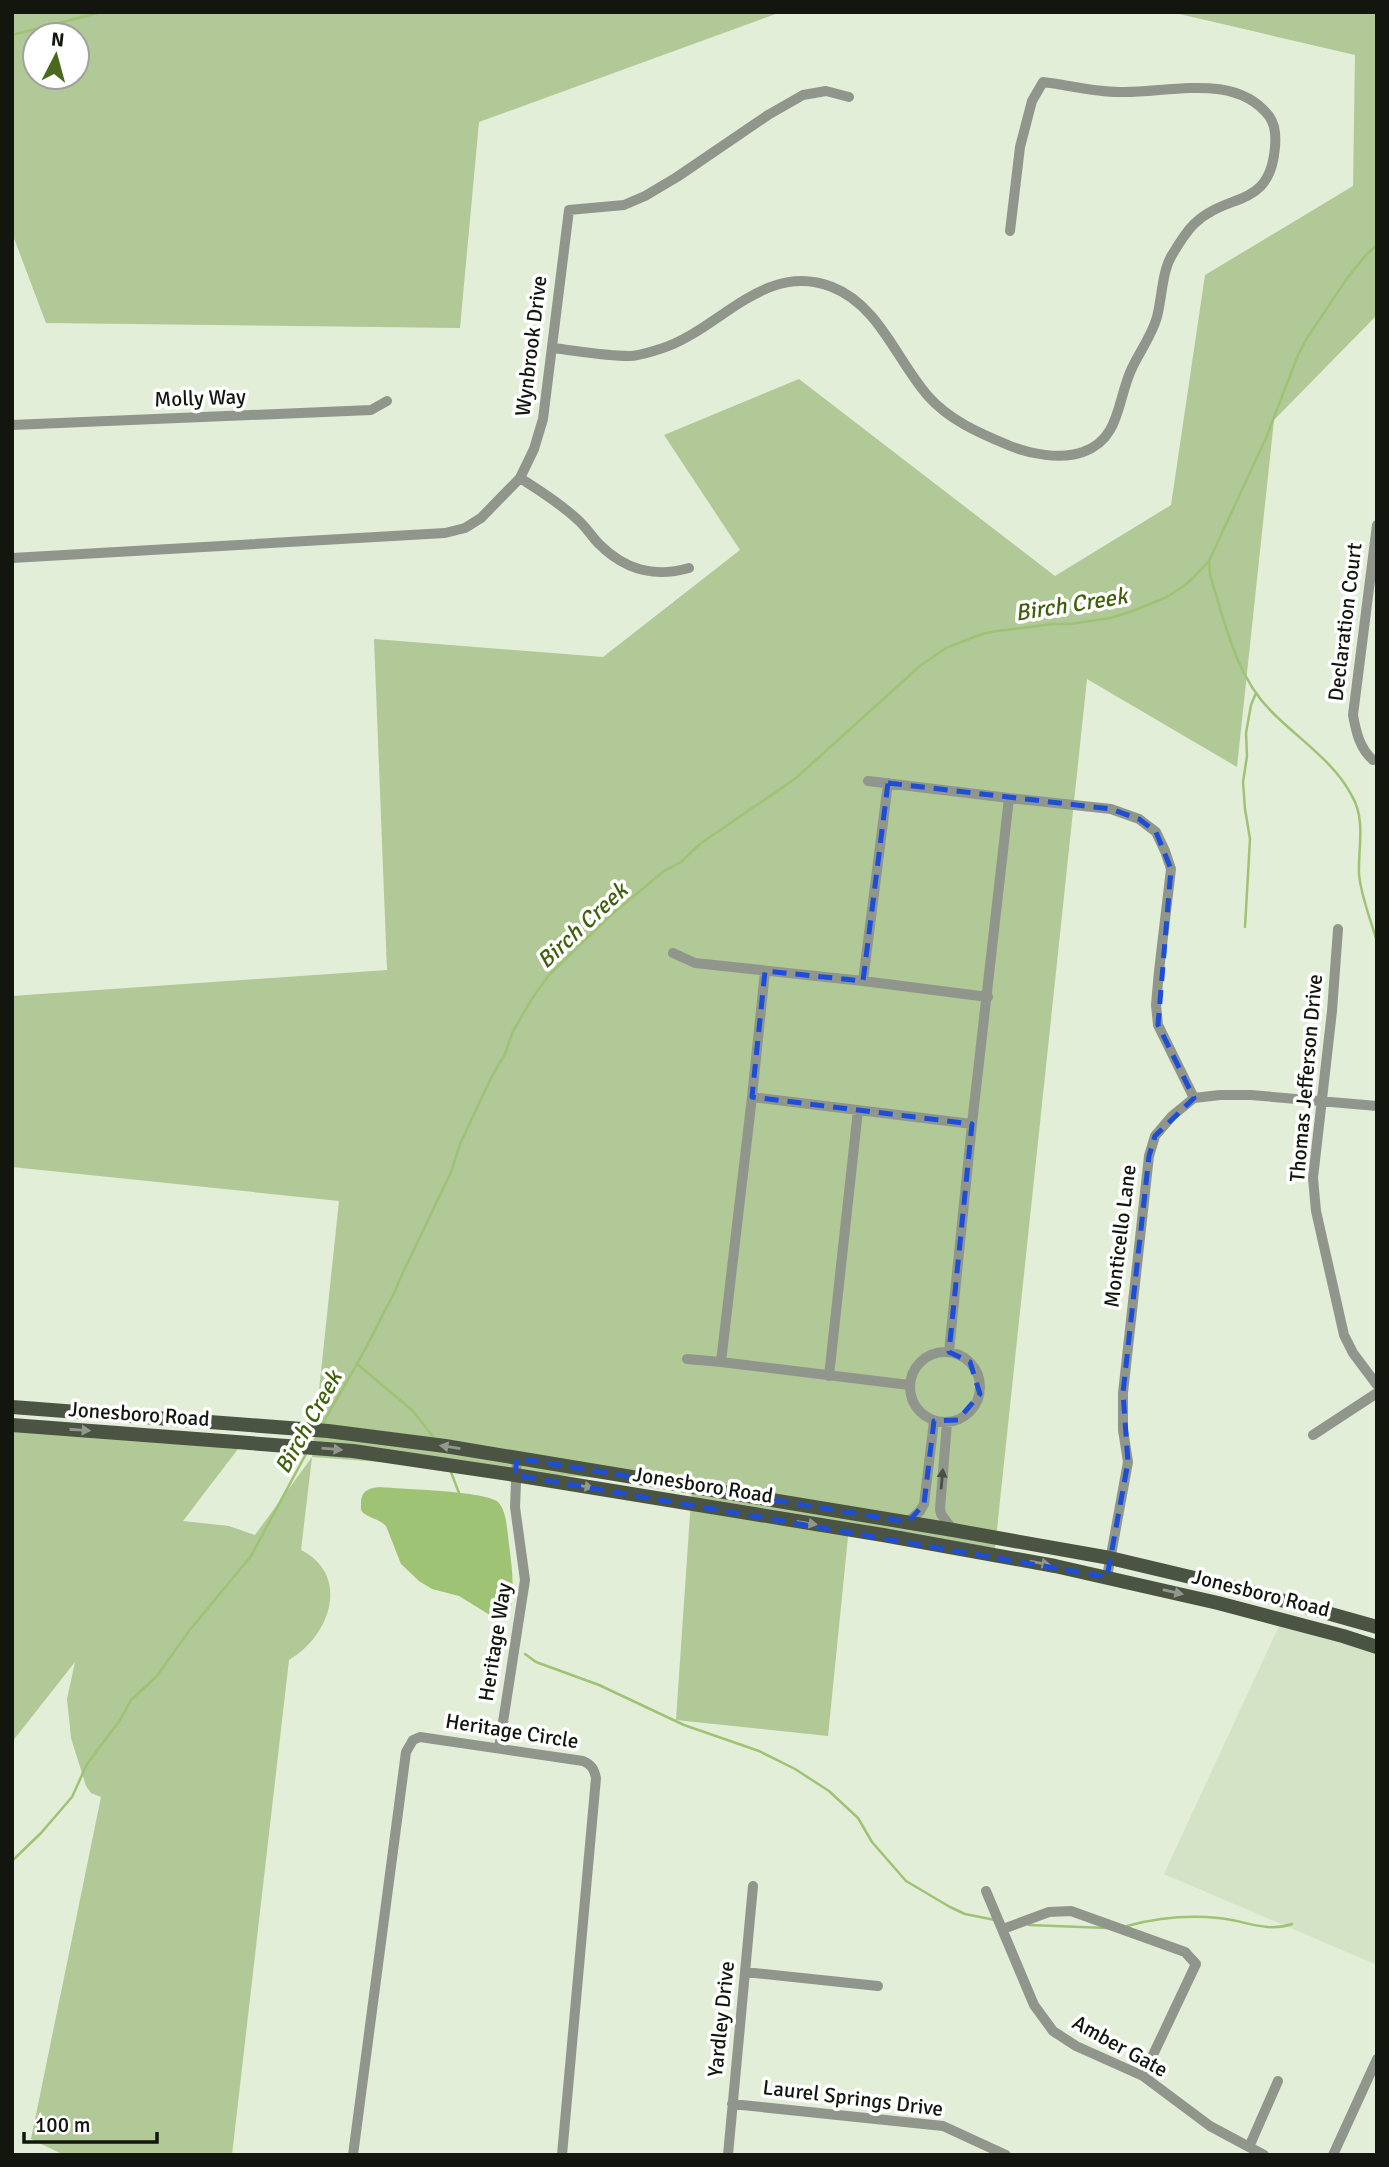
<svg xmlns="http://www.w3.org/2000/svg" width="1389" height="2167" viewBox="0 0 1389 2167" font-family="Signika,sans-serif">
  <rect width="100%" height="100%" fill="#e2eed7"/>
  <!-- built -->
  <path fill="#d4e3c5" d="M1285,1613L1377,1644V1965L1164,1874Z"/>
  <!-- green -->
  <path fill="#b0c996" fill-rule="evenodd" d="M12,12H781L479,122L460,328L46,323L12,233ZM35,35H77V77H35Z
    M1171,12H1377V315L1274,420L1237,767L1087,679L995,1548L849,1527L828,1736L676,1720L692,1485L312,1457L301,1550C352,1576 329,1637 289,1660L232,2155H64L31,2139L101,1797L91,1793L86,1786L71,1738L67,1699L75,1662L12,1742V1426L238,1449L183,1521L229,1526L255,1535L312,1457L339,1201L12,1167V996L387,970L374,639L603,657L740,550L664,435L799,379L1055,576L1171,505L1205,275L1353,186L1355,55Z"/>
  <!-- water -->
  <path fill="#9fc375" d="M380,1487C401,1489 486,1491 498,1502C507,1511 507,1531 509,1544C512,1568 516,1595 508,1619L505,1621L498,1620L459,1596L432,1589L419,1581L401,1564L386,1526C379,1519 372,1519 365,1514C360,1511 361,1509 361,1504C361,1491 368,1488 380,1487Z"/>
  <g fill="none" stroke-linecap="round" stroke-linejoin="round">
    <!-- stream -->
    <path stroke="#9fc375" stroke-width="2.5" d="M12,35L102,12
      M1209,561L1210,575C1225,622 1235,675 1271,711C1297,738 1334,761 1352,796C1366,820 1358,848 1359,874C1361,897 1371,920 1377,942
      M1245,927L1250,839L1245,809L1243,782L1247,756L1246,733L1251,705L1256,693
      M356,1363L413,1411L434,1438
      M322,1425C342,1389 365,1353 382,1316C388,1304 395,1294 399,1281L451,1172L460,1144L492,1076L505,1054L513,1031L533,997L549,975L611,915L664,871L681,862L700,844L796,778L921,665L946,648L982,634L997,631L1053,624H1070L1110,618L1130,612L1165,598L1184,586L1194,577L1209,561L1266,438L1298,355L1307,338L1348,277L1366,255L1377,245
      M451,1472L459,1493
      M525,1654L536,1662L599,1685L684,1725L759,1751L795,1769L829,1791L858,1818L872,1842L906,1881L950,1907L965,1914L995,1920
      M12,1861L41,1833L72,1797L87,1764L120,1720L131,1700L156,1677L189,1631L251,1556L307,1452
      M1029,1925L1107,1928
      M1127,1926C1157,1918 1187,1915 1218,1918C1244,1920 1266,1933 1292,1924"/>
    <!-- minor -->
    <path stroke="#91968c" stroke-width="10" d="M553,348C578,351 604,356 629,356C639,356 650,352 660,349C719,331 764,260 832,287C879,305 897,361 928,396C949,420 979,433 1008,445C1029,454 1061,460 1083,452C1121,439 1117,399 1132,368C1140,351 1152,335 1157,317C1162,298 1162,271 1172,255C1178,245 1185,233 1194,224C1228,191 1270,210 1275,147C1276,136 1275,124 1269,116C1234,71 1166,94 1119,92C1093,92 1068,85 1043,82L1032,101L1020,147L1010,231
      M12,425L371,410L387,401
      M520,478C540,491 560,503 578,520C586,527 592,537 599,544C625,570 654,578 689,568
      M12,558L445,533L465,528L481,518L520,478L534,449L543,419L569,210L624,205L645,196L677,177L768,115L803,95L826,91L849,97
      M1373,760C1360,749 1356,732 1353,715L1377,525
      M868,781L1009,798L972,1124
      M888,783L863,981L988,997
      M1009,798L1111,809L1139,819L1156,832L1165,851L1171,869L1159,971L1156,1005L1158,1025L1194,1098
      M1338,929L1332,1011L1313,1178L1316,1211L1344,1335L1353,1353L1377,1385
      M673,953L695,963L863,981
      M752,1097L765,971
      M910 1387a35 35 0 1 1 70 0a35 35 0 1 1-70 0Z
      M687,1359L721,1362
      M829,1376L858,1110
      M909,1385L721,1362L752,1097L972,1124L949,1352
      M947,1423L940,1509L941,1514L953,1530
      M1313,1435L1377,1393
      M908,1522L920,1511L924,1504L934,1421
      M1107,1577L1128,1462L1123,1430V1393L1149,1156L1155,1136L1172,1116L1194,1098L1220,1095H1251L1377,1106
      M499,1748L525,1580L515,1507L517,1458
      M986,1891L1034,2005L1053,2031L1076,2046L1143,2076L1210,2126L1264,2155
      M1003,1929L1049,1912L1071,1911L1185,1952L1196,1964L1143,2076
      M745,1972L878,1986
      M732,2104L943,2126L1006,2155
      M1249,2147L1278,2081
      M353,2155L406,1752L413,1740L420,1737L583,1761C592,1765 594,1769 596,1778L562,2155
      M728,2155L753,1886
      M1333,2155L1377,2059"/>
    <!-- major -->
    <path stroke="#4b5342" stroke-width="14" d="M12,1407L328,1431L445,1446L953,1530L1110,1558L1241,1589L1377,1627
      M12,1425L353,1451L515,1475L883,1535L1055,1566L1218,1603L1343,1636L1377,1647"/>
  </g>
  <!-- one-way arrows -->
  <defs><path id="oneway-solid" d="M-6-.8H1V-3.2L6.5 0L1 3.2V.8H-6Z" transform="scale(1.75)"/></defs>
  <g fill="#93988e">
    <use href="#oneway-solid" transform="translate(80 1430) rotate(4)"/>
    <use href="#oneway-solid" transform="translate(450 1447) rotate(-171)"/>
    <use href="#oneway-solid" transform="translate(332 1449) rotate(5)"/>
    <use href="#oneway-solid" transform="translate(583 1486) rotate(10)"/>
    <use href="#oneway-solid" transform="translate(807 1523) rotate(9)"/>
    <use href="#oneway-solid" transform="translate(1040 1563) rotate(10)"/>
    <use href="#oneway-solid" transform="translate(1173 1592) rotate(13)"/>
  </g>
  <use fill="#4b5047" href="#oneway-solid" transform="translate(942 1479) rotate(-85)"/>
  <!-- marked area -->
  <path fill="none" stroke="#1d4ed8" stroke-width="5" stroke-dasharray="14 9" stroke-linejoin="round" d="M888,783L1111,809L1139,819L1156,832L1171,869L1158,1025L1194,1098L1155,1136L1149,1156L1123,1393L1128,1462L1107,1577L515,1475L517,1458L908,1522L924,1504L934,1421L958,1420L980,1394L970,1362L949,1352L972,1124L752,1097L765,971L863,981Z"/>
  <g text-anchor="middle" stroke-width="7" stroke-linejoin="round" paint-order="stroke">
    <!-- street labels -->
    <g font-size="21" fill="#12160e" stroke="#fff">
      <text transform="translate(531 346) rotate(-83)" y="7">Wynbrook Drive</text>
      <text transform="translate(200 398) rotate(-2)" y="7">Molly Way</text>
      <text transform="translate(1345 622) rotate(-83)" y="7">Declaration Court</text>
      <text transform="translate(1306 1078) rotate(-85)" y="7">Thomas Jefferson Drive</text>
      <text transform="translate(1120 1236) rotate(-83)" y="7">Monticello Lane</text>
      <text transform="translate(139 1414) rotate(4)" y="7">Jonesboro Road</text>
      <text transform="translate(703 1485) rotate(9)" y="7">Jonesboro Road</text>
      <text transform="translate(1261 1593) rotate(14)" y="7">Jonesboro Road</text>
      <text transform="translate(495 1642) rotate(-81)" y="7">Heritage Way</text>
      <text transform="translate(512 1731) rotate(9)" y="7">Heritage Circle</text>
      <text transform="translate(721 2019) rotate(-84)" y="7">Yardley Drive</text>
      <text transform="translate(1120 2046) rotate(29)" y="7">Amber Gate</text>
      <text transform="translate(853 2098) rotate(7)" y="7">Laurel Springs Drive</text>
    </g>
    <!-- water labels -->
    <g font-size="23" font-style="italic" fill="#41600b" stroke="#fff">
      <text transform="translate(1071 604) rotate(-9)" y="8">Birch Creek</text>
      <text transform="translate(582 925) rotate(-43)" y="8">Birch Creek</text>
      <text transform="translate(308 1422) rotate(-61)" y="8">Birch Creek</text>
    </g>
  </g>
  <!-- border -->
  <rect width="1389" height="2167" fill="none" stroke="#12160e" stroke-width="28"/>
  <!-- north arrow -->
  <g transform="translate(56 56) rotate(6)"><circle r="33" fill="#ffffff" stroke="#a0a29f" stroke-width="2"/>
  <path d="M0-5L12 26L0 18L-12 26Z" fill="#4b691e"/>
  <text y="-10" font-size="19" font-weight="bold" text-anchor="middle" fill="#12160e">N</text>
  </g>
  <!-- scale -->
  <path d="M24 2132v10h133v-10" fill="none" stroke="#12160e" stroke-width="3.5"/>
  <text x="35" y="2132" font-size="21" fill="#12160e" stroke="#ffffff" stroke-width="5" paint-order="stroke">100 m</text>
</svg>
